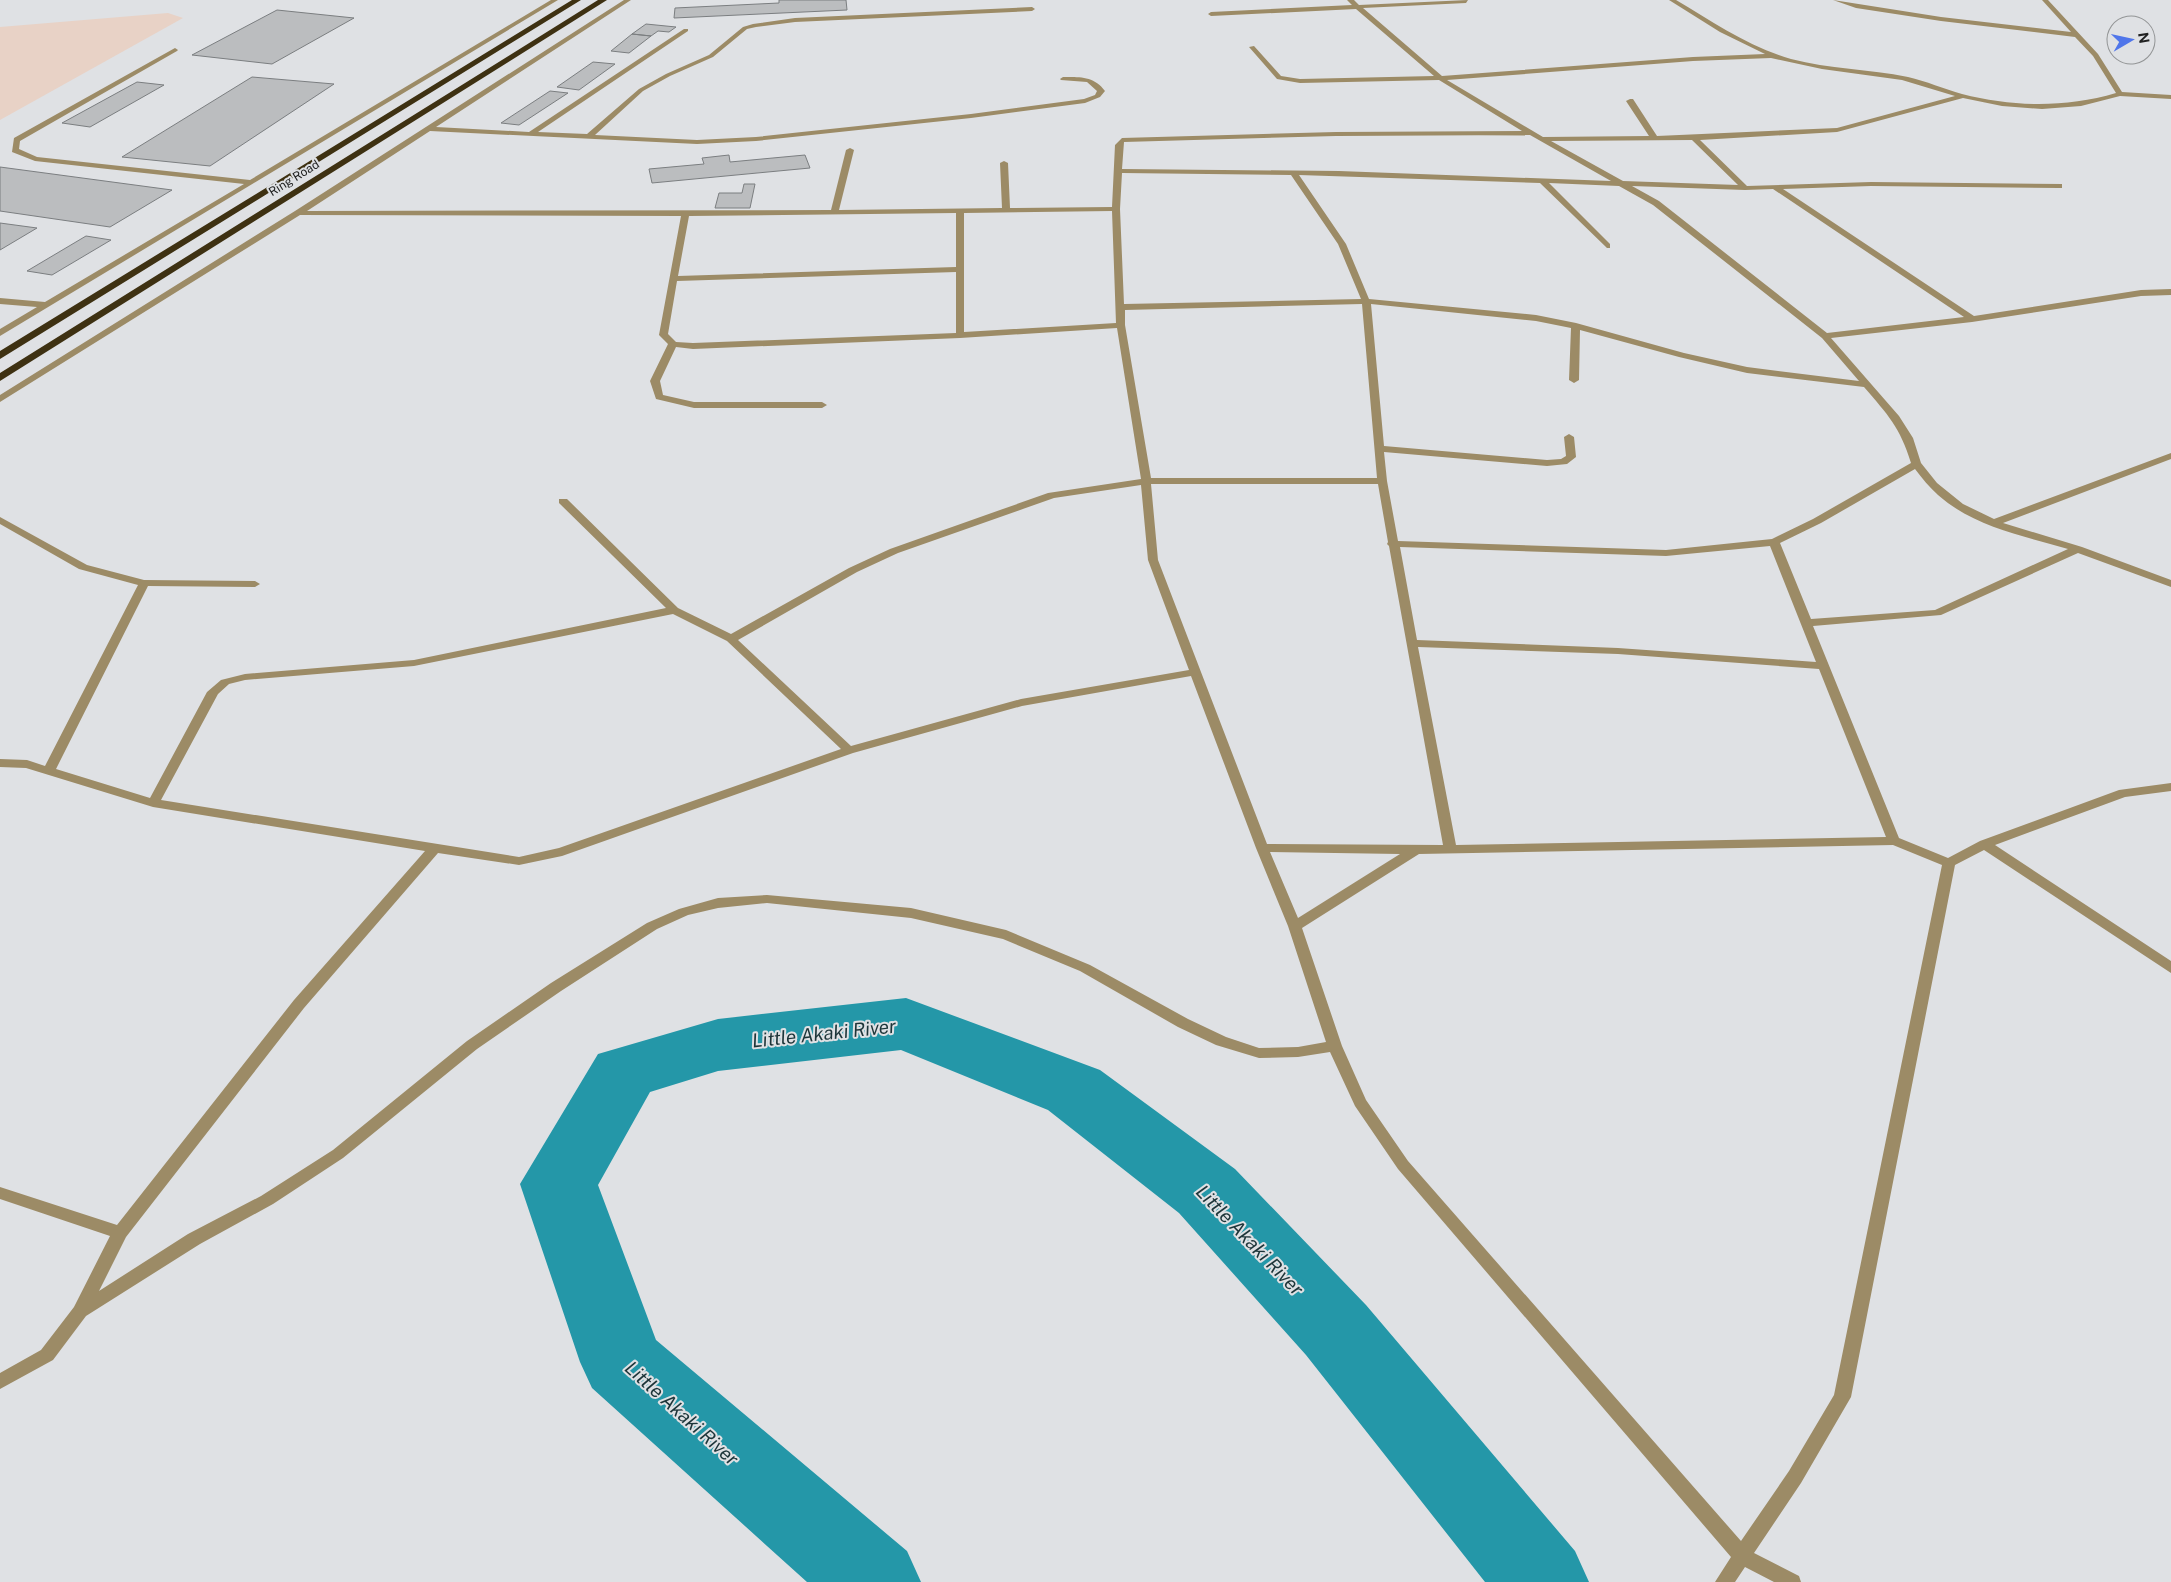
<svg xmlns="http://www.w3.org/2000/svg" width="2171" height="1582" viewBox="0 0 2171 1582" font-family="'Public Sans',sans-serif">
  <rect width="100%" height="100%" fill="#dfe1e4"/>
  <!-- industrial -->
  <path fill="#e8d2c6" d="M168,13L183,18L0,120V27Z"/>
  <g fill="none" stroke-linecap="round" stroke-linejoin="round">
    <!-- river -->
    <path fill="#2497a8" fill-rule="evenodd" d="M906,998L1100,1070L1235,1169L1366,1305L1575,1551L1589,1582H1485L1306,1355L1179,1213L1048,1110L901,1050L718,1071L650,1092L598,1185L656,1340L907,1551L921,1582H807L592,1388L580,1362L520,1184L598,1054L718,1019Z"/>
  </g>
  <!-- building -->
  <path fill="#bbbdbf" stroke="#7b7e80" d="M779,0H846L847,10L674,18L675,8L779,3Z
    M277,10L354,18L272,64L192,55Z
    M646,24L676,27L669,32L658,31L651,36L632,34Z
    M632,34L651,36L629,53L611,51Z
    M593,62L615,64L579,90L557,87Z
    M252,77L334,84L210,166L122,157Z
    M137,82L164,85L90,127L62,123Z
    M550,91L568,93L519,125L501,123Z
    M729,155L730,162L805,155L810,168L652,183L649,169L704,164L702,158Z
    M0,167L172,190L110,227L0,211Z
    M744,184H755L750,208H715L719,193H742Z
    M0,223L37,228L0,250Z
    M86,236L111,240L52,275L27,271Z"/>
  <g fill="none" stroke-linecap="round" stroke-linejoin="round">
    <!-- minor -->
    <path fill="#9c8b66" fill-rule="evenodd" d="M551,0H558L0,336V329L37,307L0,304V298L45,302L244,184L35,161L12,152L14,138L175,48L178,50L177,51L20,141L19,149L37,157L250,180Z
      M624,0H631L436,127L529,132L684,29H688V31L538,132L587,134L639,89L666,74L709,55L743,27L753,24L795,18L1032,7L1035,9L1032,11L795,22L756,27L747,29L713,57L670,76L643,91L595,135L697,140L756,137L971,114L1084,99L1095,95L1097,91L1087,82L1061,80L1060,79L1063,77C1080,77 1094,76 1105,91L1100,97L1085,103L971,118L756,141L697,144L430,131L307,211L831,210L846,150L850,148L854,150L839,210L1002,208L1000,163L1004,161L1008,163L1010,208L1112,207L1115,145L1122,138L1336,132L1522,131L1439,80L1300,83L1277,79L1249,47L1254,46L1281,76L1300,79L1434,76L1356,9L1211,16L1208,14L1211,12L1352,5L1347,0H1354L1359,5L1468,0L1466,3L1363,8L1442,76L1693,57L1765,54L1720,32L1669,0H1676C1713,22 1749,47 1791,59C1829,69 1869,69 1908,77C1926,81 1944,89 1962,94C2013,107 2065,108 2116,93L2093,56L2075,37L1941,21L1856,8L1833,0L1941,17L2071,32L2042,0H2048L2098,54L2122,92L2171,95V99L2120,96L2081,106L2042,109L2002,106L1963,98L1837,132L1700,140L1747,186L1871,182L2062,184V188H2059L1871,186L1783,189L1974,316L2141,290L2171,289V295L2141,296L1972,322L1831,338L1899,416L1913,438L1921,463L1937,483L1963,504L1994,519L2171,453V459L2003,523L2082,547L2171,580V587L2078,553L1941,615L1813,626L1899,838L1948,858L1980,841L2119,790L2171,783V791L2125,797L1995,845L2171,961V973L1984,850L1955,865L1851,1397L1801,1483L1754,1553L1799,1576L1801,1582H1774L1745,1567L1735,1582H1715L1731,1557L1398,1169L1355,1106L1330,1052L1298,1057L1259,1058L1216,1045L1178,1027L1080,971L1003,939L911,918L767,903L718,908L688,915L657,929L561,991L477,1049L343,1158L273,1204L200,1244L86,1316L53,1360L0,1389V1373L41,1350L74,1307L110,1236L0,1199V1187L117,1225L294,1000L425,851L153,807L26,768L0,767V759L27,760L45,766L138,585L79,569L0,524V517L87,565L144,580L255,581L260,584L255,587L148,586L56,769L150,798L207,692L221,680L245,674L414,660L666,608L559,503V499H567L678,608L731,634L849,568L890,549L1048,493L1141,479L1117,328L960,338L693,349L676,347L660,381L663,395L694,402H822L827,405L822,408H694L656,399L650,381L668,344L659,335L681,216L300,215L0,402V395L295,211ZM1771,58L1822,69L1902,80L1955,96L1837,128L1657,136L1633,99H1630L1626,101L1649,136L1543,137L1447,80L1693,61ZM1530,135L1611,181L1339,171L1122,169L1124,142L1336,136ZM1692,140L1738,185L1623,181L1551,141ZM1122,173L1291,175L1338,244L1361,299L1124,304L1120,209ZM1299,175L1540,183L1607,248H1610V244L1549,183L1619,186L1653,205L1822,338L1859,381L1747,367L1684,353L1576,323L1536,315L1369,299L1346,244ZM1632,186L1745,190L1773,189L1964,317L1827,333L1659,201ZM1112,211L1116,323L964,332V213ZM956,213V267L678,276L689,216ZM956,272V333L693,343L676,342L668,334L677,281ZM1362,304L1377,478H1151L1125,325V310ZM1371,304L1536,321L1571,328L1569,380L1574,383L1579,380L1580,330L1679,357L1747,373L1864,387C1888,415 1900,427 1911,463L1813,519L1772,539L1666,550L1398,541L1387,481L1384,452L1547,466L1567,464L1576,457L1574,437L1569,434L1564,437L1566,456L1561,459L1547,460L1384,446ZM1915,469C1922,478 1929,487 1938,495C1974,527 2024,536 2068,549L1935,610L1811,619L1780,543L1821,523ZM1151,484H1378L1388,542L1387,544L1389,546L1443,845L1267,844L1158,560ZM1141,485L1148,560L1189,670L1021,699L851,746L738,640L857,572L898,553L1054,498ZM1770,546L1816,662L1618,648L1417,640L1400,547L1666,556ZM673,614L727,641L841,749L559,848L519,857L161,800L218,694L229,684L245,680L414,666ZM1418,647L1618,654L1819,669L1886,837L1456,845ZM1191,676L1256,848L1288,926L1326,1042L1298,1047L1259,1048L1226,1037L1188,1019L1090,965L1006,930L911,908L767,895L718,898L679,909L647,923L551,983L467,1041L333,1150L261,1196L188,1234L99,1291L126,1237L304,1008L438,853L519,865L562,856L853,753L1022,706ZM1893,845L1942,865L1834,1395L1789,1471L1741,1541L1408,1161L1366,1100L1342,1046L1302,928L1419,854ZM1270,852L1400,854L1298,918Z"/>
    <!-- highway -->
    <path fill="#3e3112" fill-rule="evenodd" d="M572,0H581L0,359V351Z
      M598,0H607L0,381V373Z"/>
  </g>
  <g text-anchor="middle" stroke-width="4" stroke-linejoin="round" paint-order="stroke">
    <!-- far-street labels -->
    <g font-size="12" fill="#212222" stroke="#dfe1e4">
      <text transform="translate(294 178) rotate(-32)" y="4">Ring Road</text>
    </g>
    <!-- near-water labels -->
    <g font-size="19" font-style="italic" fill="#1d3539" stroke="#dfe1e4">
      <text transform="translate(824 1033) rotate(-6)" y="7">Little Akaki River</text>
      <text transform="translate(1250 1240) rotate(46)" y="7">Little Akaki River</text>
      <text transform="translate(682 1413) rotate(42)" y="7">Little Akaki River</text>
    </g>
  </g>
  <!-- north arrow -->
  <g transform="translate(2131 40) rotate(81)"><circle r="24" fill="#dfe1e4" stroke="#939596"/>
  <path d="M0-4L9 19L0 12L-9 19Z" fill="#5076ea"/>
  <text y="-8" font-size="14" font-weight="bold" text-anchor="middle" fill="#212222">N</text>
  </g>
</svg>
